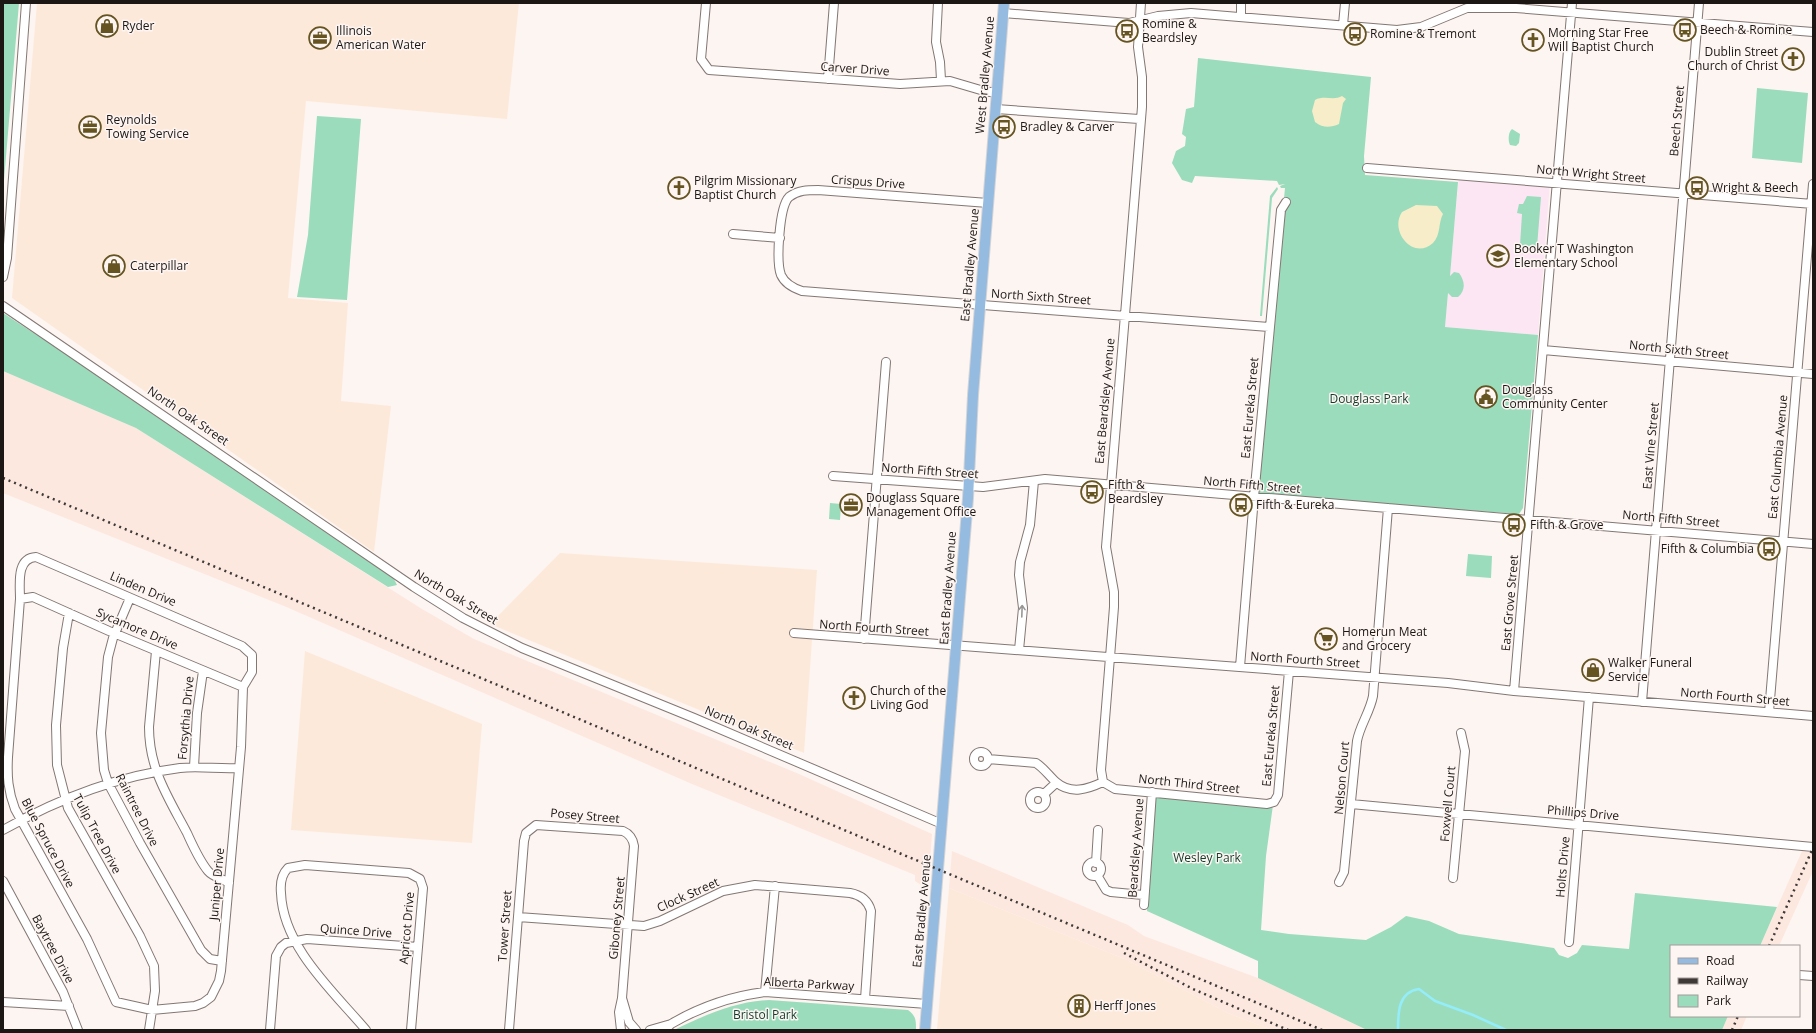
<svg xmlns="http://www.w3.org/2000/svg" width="1816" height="1033" viewBox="0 0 1816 1033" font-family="'Open Sans',sans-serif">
  <rect width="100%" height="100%" fill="#fdf5f2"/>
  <!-- built -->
  <path fill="#fde8df" d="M3,371L136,428L422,609L474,639L799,774L932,834L928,885L923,882L921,885L915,881V875L692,784L284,606L3,493Z
    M952,851L1128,925L1144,936L1258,978L1367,1030H1272L1228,1013L1127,960L949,888Z
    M1802,851L1813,852V871L1779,946H1760Z
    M1728,1016H1747L1741,1030H1722Z"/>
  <!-- industrial -->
  <path fill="#fde9da" d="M37,3H519L507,119L306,101L288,298L348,303L341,401L391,406L374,552L12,298Z
    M560,553L817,570L804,753L490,624Z
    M305,651L482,724L472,843L291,830Z
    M949,888L1127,960L1228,1013L1272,1030H937Z"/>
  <!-- education -->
  <path fill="#fce6f3" d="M1459,175L1550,182L1538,335L1445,327Z"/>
  <!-- green -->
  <path fill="#9bdcbc" d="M4,3H19L3,192V14Z
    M1198,58L1371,77L1364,156L1365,175L1458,182L1450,276L1454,272L1459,273C1465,281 1466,290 1458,297H1452L1448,293L1445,327L1538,335L1523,508L1519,514L1256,495L1285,188H1281L1280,186L1285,184L1279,185L1277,181L1195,176L1192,183L1182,180L1172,163L1176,151L1185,146L1186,137L1182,134L1186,109L1194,107Z
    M1757,88L1808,93L1802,163L1752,158Z
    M317,116L361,119L347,300L297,297L308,235Z
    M1512,129L1520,134L1519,143L1516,146L1510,145C1508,141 1508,132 1512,129Z
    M1277,187L1278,189L1272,198L1262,316H1260L1270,196Z
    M1527,196L1541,197L1537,247L1535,250L1526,246L1520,245L1522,214L1517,213L1519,204H1523Z
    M3,313L55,347L394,579L397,585L388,587L136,428L3,371Z
    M830,503L841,504L840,520L829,519Z
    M1468,554L1492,556L1491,578L1466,576Z
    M1152,792L1273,805L1266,856L1261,930L1289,934L1366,940L1391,927L1406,916L1429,921L1459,934L1554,948L1559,955L1568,958L1577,953L1582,945L1629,949L1635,893L1777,907L1760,946H1671V1016H1728L1722,1030H1367L1258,978V961L1147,911Z
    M769,1000L908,1010C916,1016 916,1020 916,1030H674C705,1015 734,1002 769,1000Z"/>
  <!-- sand -->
  <path fill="#f7edc8" d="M1342,96L1346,99L1343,103L1339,124C1330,128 1323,128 1315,122L1312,111L1315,100C1324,95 1334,101 1342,96Z
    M1416,205L1437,206L1443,214C1438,223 1441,235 1433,243C1413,261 1389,231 1402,212Z"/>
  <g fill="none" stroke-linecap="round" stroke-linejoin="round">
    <!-- stream -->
    <path stroke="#94edf9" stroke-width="2.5" d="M1398,1030C1398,1013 1398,992 1419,989L1435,1001L1473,1015L1506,1030"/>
    <!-- minor casing -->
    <g stroke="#837773" stroke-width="10">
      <path id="minor" d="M706,3L701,59L709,70L900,84L950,81L984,91L997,93
        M938,3L936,42L940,62L941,80
        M1141,3L1138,47L1142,77V107L1106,547L1114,592V607L1101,770L1103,782L1115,789L1267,804L1274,802L1278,795L1289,671
        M1003,13L1129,23L1158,16L1191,13L1397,30L1421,27L1467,8H1516L1813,32
        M1241,17V3
        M1343,25L1345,3
        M828,79L834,3
        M996,109L1139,119
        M1367,168L1813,204
        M988,203L818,190C808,190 798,190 789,197C779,207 776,262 781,275C785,284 793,288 802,291L1269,327
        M733,234L780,238
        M3,277L7,258L26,3
        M3,306L414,587L463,618L522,648L694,718L942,824
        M1543,350L1813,374
        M833,476L983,487L1045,479L1813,544
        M36,557L242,646L252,655V672L243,687L241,747L221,971L219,981L211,997L203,1003L195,1006L152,1010L116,1002L87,939L15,809C8,791 7,776 8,757L20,599C20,584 16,558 36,557Z
        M130,598L113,638L108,657L101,733L104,770L108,783L140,843L201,950L210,959L222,961
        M20,599L33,597L109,631L243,687
        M69,613L63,648L56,725L57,765L68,808L140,936L154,966L155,991L149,1030
        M794,633L1448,683L1514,691L1813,716
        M864,639L886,362
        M1019,650L1023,608L1019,575L1020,562L1030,525L1034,481
        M156,651L149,727C149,769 168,797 187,833C193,846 199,860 208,871C213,877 223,879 229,883
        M1240,667L1254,497L1281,210L1286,202
        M1514,691L1572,3
        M1642,702L1699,3
        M1769,712L1813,184
        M974 759a7 7 0 1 1 14 0a7 7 0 1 1-14 0Z
        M988,759L1036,763C1044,768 1049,776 1056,782C1071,795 1088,789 1103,782
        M194,767L197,713L203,671
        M1030 800a8 8 0 1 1 16 0a8 8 0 1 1-16 0Z
        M1044,794L1056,783
        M1351,804L1813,847
        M3,830C58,799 117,776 180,768C199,766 218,769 238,768
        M1087 869a7 7 0 1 1 14 0a7 7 0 1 1-14 0Z
        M1096,863L1098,830
        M1097,875L1106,890L1111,892L1143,895
        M1453,878L1465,751L1461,733
        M3,881L63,992L78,1030
        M1339,882L1344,872L1357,741C1360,725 1370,712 1373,696L1388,508
        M1144,905L1152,792
        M518,917L644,926L660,921L723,891L755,885L850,893C861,895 868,900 871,911L865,999
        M1569,942L1589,697
        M1799,975L1813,976
        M765,992L775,886
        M3,1002L69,1006
        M671,1024C700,1007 732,996 765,992L927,1004
        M270,1030L276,956L281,947L286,943L307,939L418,947
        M366,1030C333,991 283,947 281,893C280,883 281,875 288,868L305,865L409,873L420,879L423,888L411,1030
        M509,1030L524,841L526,833L536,825L623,831C630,834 633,839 634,846L622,998
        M621,1030L619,1012L622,998L629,1022L636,1030
        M650,1030L671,1024L665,1030"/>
    </g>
    <!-- major casing -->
    <g stroke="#d6d5d5" stroke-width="12">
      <path id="major" d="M925,1030L968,498L973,395L1004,3"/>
    </g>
    <!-- minor -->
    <use href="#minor" stroke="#fff" stroke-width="8"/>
    <!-- major -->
    <use href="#major" stroke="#95bbe0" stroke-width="10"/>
    <!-- rail -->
    <path stroke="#3e3937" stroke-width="2.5" stroke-dasharray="2 4" stroke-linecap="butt" d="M3,478L1322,1030
      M1769,946L1813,848
      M1124,953L1193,989L1288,1030
      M1732,1030L1738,1016"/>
  </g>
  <!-- one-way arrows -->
  <defs><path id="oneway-shaft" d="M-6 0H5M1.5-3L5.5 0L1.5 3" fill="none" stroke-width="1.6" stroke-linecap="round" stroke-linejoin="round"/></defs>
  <use stroke="#999796" href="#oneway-shaft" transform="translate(1022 611) rotate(-88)"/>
  <!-- icons -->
  <defs>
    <g id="shop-ring" transform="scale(1.15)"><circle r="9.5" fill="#fdf5f2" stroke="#655421" stroke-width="1.5"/><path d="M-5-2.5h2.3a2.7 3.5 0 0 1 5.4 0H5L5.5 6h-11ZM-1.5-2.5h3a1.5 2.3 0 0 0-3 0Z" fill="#655421"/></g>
    <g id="bus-ring" transform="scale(1.15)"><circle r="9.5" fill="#fdf5f2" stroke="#655421" stroke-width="1.5"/><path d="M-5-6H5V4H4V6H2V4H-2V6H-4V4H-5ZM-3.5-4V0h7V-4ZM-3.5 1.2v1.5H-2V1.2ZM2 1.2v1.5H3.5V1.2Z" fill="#655421"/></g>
    <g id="office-ring" transform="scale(1.15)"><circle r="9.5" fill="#fdf5f2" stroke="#655421" stroke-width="1.5"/><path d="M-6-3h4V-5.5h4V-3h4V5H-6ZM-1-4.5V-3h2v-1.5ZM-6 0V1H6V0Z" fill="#655421"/></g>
    <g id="church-ring" transform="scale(1.15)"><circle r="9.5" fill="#fdf5f2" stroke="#655421" stroke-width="1.5"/><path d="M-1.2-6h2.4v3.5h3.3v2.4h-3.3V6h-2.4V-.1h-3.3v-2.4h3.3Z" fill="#655421"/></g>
    <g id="school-ring" transform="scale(1.15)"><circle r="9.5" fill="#fdf5f2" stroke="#655421" stroke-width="1.5"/><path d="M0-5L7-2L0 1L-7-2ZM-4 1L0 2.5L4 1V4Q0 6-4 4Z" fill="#655421"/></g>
    <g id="civic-ring" transform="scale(1.15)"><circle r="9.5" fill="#fdf5f2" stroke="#655421" stroke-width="1.5"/><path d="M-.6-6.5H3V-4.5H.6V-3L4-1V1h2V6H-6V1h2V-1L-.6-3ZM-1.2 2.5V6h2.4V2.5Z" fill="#655421"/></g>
    <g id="supermarket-ring" transform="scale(1.15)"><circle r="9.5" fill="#fdf5f2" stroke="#655421" stroke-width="1.5"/><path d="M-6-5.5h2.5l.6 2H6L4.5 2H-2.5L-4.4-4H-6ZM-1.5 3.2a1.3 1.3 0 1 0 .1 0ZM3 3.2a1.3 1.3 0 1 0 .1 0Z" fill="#655421"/></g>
    <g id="building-ring" transform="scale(1.15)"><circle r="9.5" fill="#fdf5f2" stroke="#655421" stroke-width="1.5"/><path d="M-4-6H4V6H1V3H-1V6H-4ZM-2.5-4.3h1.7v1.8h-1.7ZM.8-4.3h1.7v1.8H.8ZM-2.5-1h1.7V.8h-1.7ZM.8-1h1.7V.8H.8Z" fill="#655421"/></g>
  </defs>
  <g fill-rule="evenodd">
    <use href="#shop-ring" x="107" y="26"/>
    <use href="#bus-ring" x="1685" y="30"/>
    <use href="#bus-ring" x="1127" y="31"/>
    <use href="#bus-ring" x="1355" y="34"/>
    <use href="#office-ring" x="320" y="38"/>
    <use href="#church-ring" x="1533" y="40"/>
    <use href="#church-ring" x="1793" y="59"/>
    <use href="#office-ring" x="90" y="127"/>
    <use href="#bus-ring" x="1004" y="127"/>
    <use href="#church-ring" x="679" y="188"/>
    <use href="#bus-ring" x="1697" y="188"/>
    <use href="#school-ring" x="1498" y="256"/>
    <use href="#shop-ring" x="114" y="266"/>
    <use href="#civic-ring" x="1486" y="397"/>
    <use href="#bus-ring" x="1092" y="492"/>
    <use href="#office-ring" x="851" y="505"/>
    <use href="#bus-ring" x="1241" y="505"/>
    <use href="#bus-ring" x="1514" y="525"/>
    <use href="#bus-ring" x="1769" y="549"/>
    <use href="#supermarket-ring" x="1326" y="639"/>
    <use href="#shop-ring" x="1593" y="670"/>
    <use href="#church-ring" x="854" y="698"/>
    <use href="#building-ring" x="1079" y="1006"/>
  </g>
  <g text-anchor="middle" stroke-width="3" stroke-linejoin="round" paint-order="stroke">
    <!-- poi labels -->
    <g font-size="12" fill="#1c1715" stroke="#fdf5f2" text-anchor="start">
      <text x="1142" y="28">Romine &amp;<tspan x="1142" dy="14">Beardsley</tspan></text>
      <text x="122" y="30">Ryder</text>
      <text x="1700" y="34">Beech &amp; Romine</text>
      <text x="336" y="35">Illinois<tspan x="336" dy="14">American Water</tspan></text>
      <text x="1548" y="37">Morning Star Free<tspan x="1548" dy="14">Will Baptist Church</tspan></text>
      <text x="1370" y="38">Romine &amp; Tremont</text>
      <text x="1778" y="56" text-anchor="end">Dublin Street<tspan x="1778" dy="14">Church of Christ</tspan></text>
      <text x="106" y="124">Reynolds<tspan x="106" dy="14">Towing Service</tspan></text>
      <text x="1020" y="131">Bradley &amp; Carver</text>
      <text x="694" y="185">Pilgrim Missionary<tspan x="694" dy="14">Baptist Church</tspan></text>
      <text x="1712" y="192">Wright &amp; Beech</text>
      <text x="1514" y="253">Booker T Washington<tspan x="1514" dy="14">Elementary School</tspan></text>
      <text x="130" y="270">Caterpillar</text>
      <text x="1502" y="394">Douglass<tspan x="1502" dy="14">Community Center</tspan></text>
      <text x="1108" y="489">Fifth &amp;<tspan x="1108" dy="14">Beardsley</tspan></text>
      <text x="866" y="502">Douglass Square<tspan x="866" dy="14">Management Office</tspan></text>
      <text x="1256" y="509">Fifth &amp; Eureka</text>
      <text x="1530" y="529">Fifth &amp; Grove</text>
      <text x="1754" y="553" text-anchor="end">Fifth &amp; Columbia</text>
      <text x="1342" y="636">Homerun Meat<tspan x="1342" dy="14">and Grocery</tspan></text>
      <text x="1608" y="667">Walker Funeral<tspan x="1608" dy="14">Service</tspan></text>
      <text x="870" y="695">Church of the<tspan x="870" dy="14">Living God</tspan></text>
      <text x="1094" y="1010">Herff Jones</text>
    </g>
    <!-- street labels -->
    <g font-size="12" fill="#1c1715" stroke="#fdf5f2">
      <text transform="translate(855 69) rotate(4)" y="4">Carver Drive</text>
      <text transform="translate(985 75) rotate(-85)" y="4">West Bradley Avenue</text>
      <text transform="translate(1677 121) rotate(-85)" y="4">Beech Street</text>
      <text transform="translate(1591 174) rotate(5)" y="4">North Wright Street</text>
      <text transform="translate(868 182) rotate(4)" y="4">Crispus Drive</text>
      <text transform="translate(970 265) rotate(-85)" y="4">East Bradley Avenue</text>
      <text transform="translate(1041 297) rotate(4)" y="4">North Sixth Street</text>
      <text transform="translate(1679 350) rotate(6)" y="4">North Sixth Street</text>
      <text transform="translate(1105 401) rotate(-85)" y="4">East Beardsley Avenue</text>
      <text transform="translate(1250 408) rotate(-85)" y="4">East Eureka Street</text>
      <text transform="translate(188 416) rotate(34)" y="4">North Oak Street</text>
      <text transform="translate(1651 446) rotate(-85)" y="4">East Vine Street</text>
      <text transform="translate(1778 457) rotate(-85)" y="4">East Columbia Avenue</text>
      <text transform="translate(930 471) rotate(4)" y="4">North Fifth Street</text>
      <text transform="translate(1252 485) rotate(5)" y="4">North Fifth Street</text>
      <text transform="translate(1671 519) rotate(5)" y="4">North Fifth Street</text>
      <text transform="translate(948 588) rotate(-86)" y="4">East Bradley Avenue</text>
      <text transform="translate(143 589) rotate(23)" y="4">Linden Drive</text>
      <text transform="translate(456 597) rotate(31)" y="4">North Oak Street</text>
      <text transform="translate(1510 603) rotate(-85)" y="4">East Grove Street</text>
      <text transform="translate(874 628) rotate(4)" y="4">North Fourth Street</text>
      <text transform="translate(137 629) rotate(23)" y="4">Sycamore Drive</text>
      <text transform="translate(1305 660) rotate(4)" y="4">North Fourth Street</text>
      <text transform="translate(1735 697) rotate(5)" y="4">North Fourth Street</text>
      <text transform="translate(186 718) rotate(-85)" y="4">Forsythia Drive</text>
      <text transform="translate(749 728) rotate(23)" y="4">North Oak Street</text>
      <text transform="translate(1271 736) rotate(-85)" y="4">East Eureka Street</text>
      <text transform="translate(1342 778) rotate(-85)" y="4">Nelson Court</text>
      <text transform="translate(1189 784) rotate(6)" y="4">North Third Street</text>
      <text transform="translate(1448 804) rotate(-85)" y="4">Foxwell Court</text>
      <text transform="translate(137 810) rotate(63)" y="4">Raintree Drive</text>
      <text transform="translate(1583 813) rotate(5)" y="4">Phillips Drive</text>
      <text transform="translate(585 816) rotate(5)" y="4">Posey Street</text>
      <text transform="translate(97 834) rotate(62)" y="4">Tulip Tree Drive</text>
      <text transform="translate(48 843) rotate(62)" y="4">Blue Spruce Drive</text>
      <text transform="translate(1136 848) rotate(-86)" y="4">Beardsley Avenue</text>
      <text transform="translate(1563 867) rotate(-85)" y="4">Holts Drive</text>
      <text transform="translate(217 884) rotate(-85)" y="4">Juniper Drive</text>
      <text transform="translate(688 895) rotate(-24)" y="4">Clock Street</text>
      <text transform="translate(922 911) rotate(-85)" y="4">East Bradley Avenue</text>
      <text transform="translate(617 918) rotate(-85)" y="4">Giboney Street</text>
      <text transform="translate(505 926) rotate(-86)" y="4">Tower Street</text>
      <text transform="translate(407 928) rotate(-85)" y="4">Apricot Drive</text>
      <text transform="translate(356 931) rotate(4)" y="4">Quince Drive</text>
      <text transform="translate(53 949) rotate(62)" y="4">Baytree Drive</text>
      <text transform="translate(809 984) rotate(3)" y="4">Alberta Parkway</text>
    </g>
    <!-- park labels -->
    <g font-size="12" fill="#113b2b" stroke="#fdf5f2">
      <text x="1369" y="403">Douglass Park</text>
      <text x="1207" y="862">Wesley Park</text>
      <text x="765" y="1019">Bristol Park</text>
    </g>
  </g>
  <!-- border -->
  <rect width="1816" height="1033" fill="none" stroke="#1c1715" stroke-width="8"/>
  <!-- legend -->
  <rect x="1670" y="945" width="130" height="72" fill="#fdf5f2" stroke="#a39c9a"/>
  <rect x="1678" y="958" width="20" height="6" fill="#95bbe0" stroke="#a39c9a"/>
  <text x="1706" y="965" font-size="12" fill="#1c1715">Road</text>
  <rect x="1678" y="978" width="20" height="6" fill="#3e3937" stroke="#a39c9a"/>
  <text x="1706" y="985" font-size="12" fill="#1c1715">Railway</text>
  <rect x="1678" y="995" width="20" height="12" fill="#9bdcbc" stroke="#a39c9a"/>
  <text x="1706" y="1005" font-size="12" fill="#1c1715">Park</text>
</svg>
